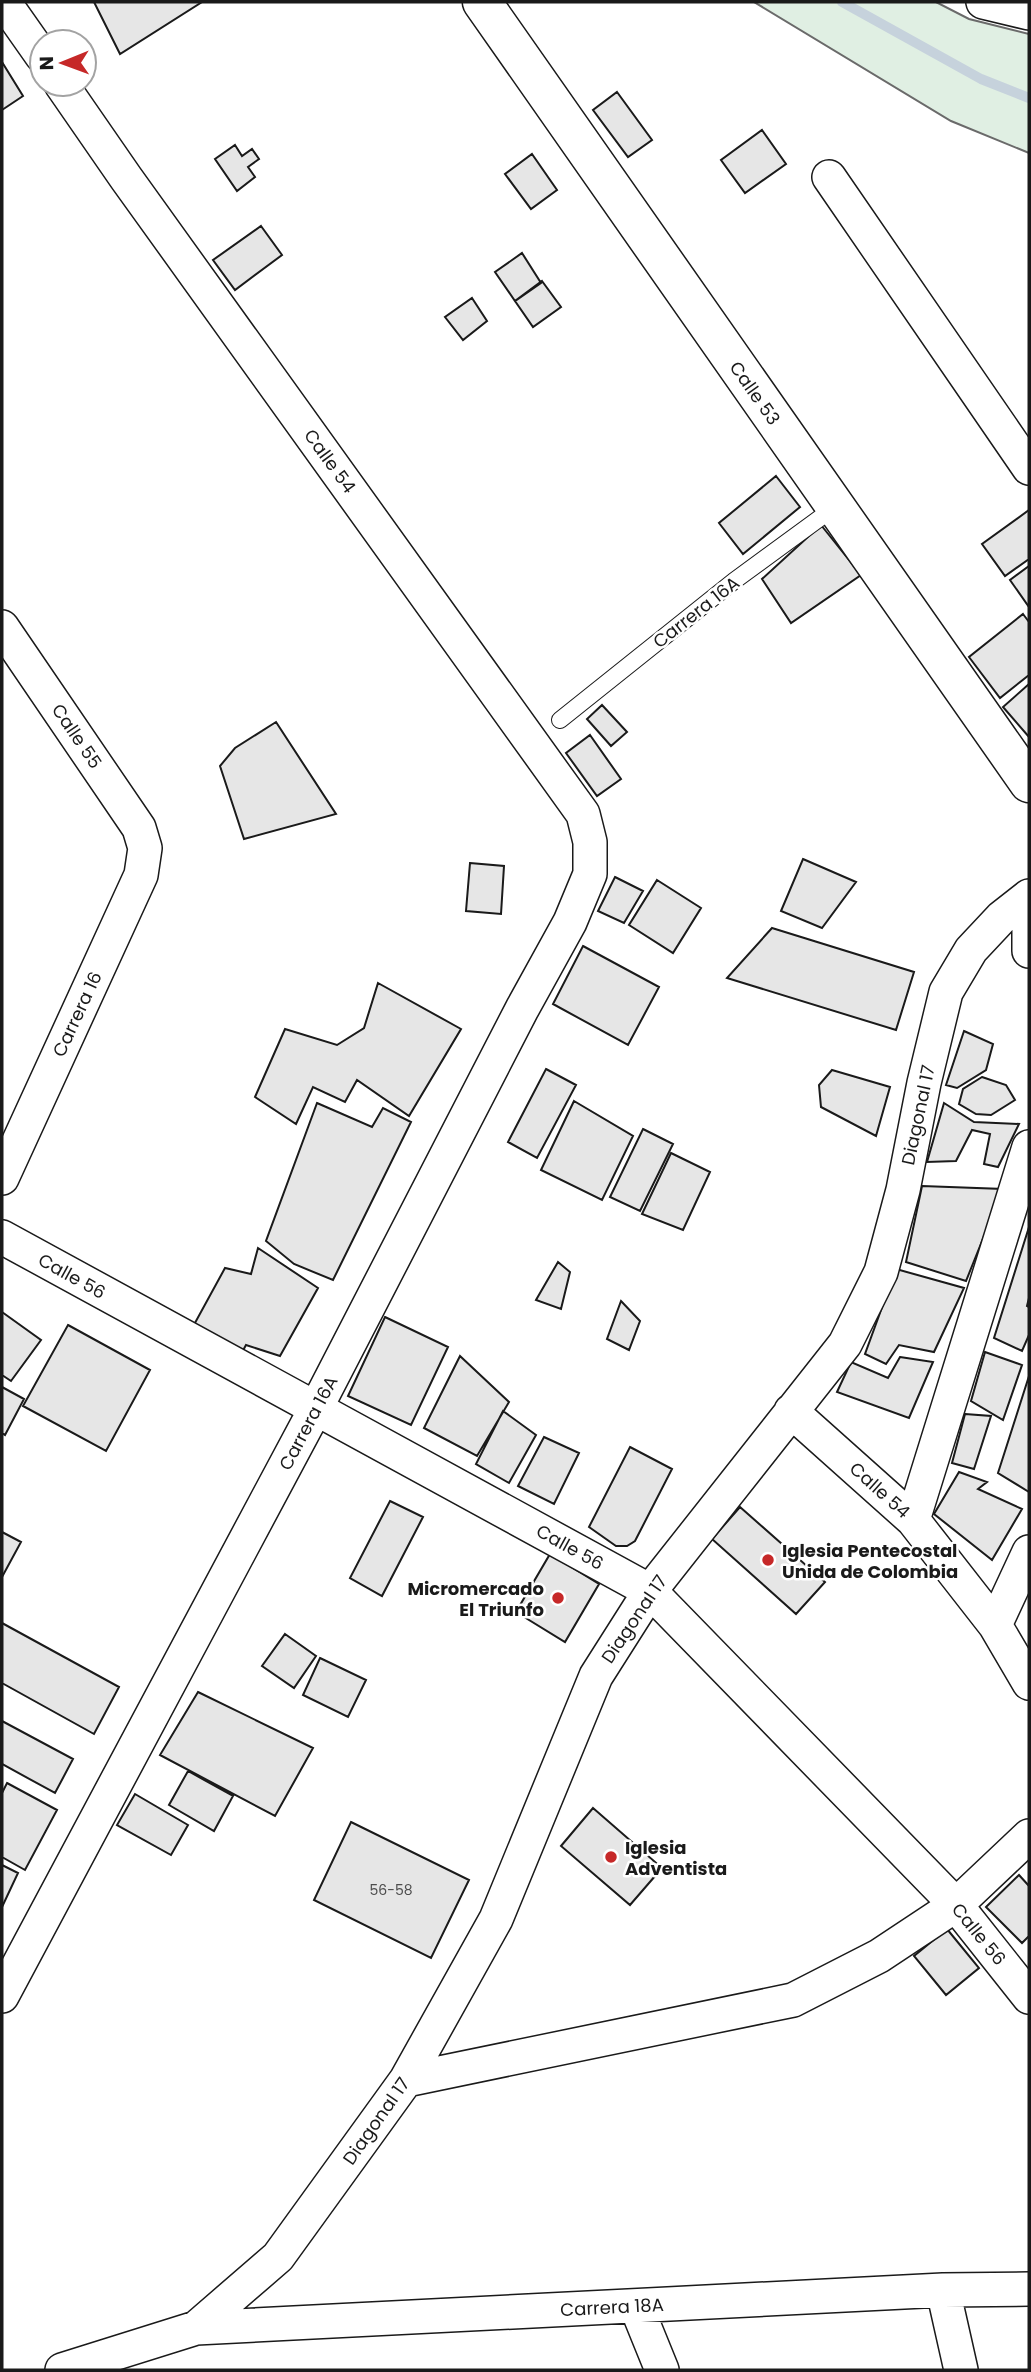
<svg xmlns="http://www.w3.org/2000/svg" width="1031" height="2372" font-family="Poppins,sans-serif">
<rect width="100%" height="100%" fill="#fff"/>
<path fill="#e0efe3" stroke="#6a6a6a" stroke-width="2" d="M 754,2 L 936,2 L 969,19 L 1029,34 L 1029,153 L 951,121 Z"/>
<g fill="none" stroke-linecap="round" stroke-linejoin="round">
<path stroke="#c6d2dc" stroke-width="10" d="M 842,2 L 981,79 L 1029,98"/>
</g>
<path fill="#e6e6e6" stroke="#1a1a1a" stroke-width="2" d="M 94,2 L 202,2 L 120,54 Z
M 2,62 L 23,96 L 2,110 Z
M 617,92 L 652,140 L 628,157 L 593,110 Z
M 762,130 L 786,164 L 745,193 L 721,160 Z
M 235,145 L 242,156 L 252,149 L 259,159 L 248,167 L 255,177 L 237,191 L 215,159 Z
M 532,154 L 557,190 L 531,209 L 505,174 Z
M 261,226 L 282,255 L 235,290 L 213,260 Z
M 522,253 L 541,283 L 515,301 L 495,272 Z
M 542,281 L 561,307 L 533,327 L 515,301 Z
M 472,298 L 487,321 L 463,340 L 445,317 Z
M 776,476 L 800,507 L 743,554 L 719,523 Z
M 1029,510 L 1029,559 L 1005,576 L 982,544 Z
M 821,525 L 861,575 L 791,623 L 762,579 Z
M 1029,566 L 1029,607 L 1010,580 Z
M 1023,614 L 1029,622 L 1029,675 L 1000,698 L 969,657 Z
M 1029,684 L 1029,737 L 1003,707 Z
M 602,705 L 627,732 L 611,746 L 587,719 Z
M 276,722 L 336,814 L 244,839 L 220,766 L 235,748 Z
M 590,735 L 621,779 L 597,796 L 566,753 Z
M 803,859 L 856,882 L 822,928 L 781,911 Z
M 470,863 L 504,866 L 501,914 L 466,911 Z
M 615,877 L 643,891 L 624,923 L 598,911 Z
M 657,880 L 701,908 L 673,953 L 629,925 Z
M 772,928 L 914,972 L 896,1030 L 727,978 Z
M 583,946 L 659,987 L 628,1045 L 553,1004 Z
M 378,983 L 461,1029 L 409,1116 L 357,1080 L 345,1102 L 313,1087 L 296,1124 L 255,1097 L 285,1029 L 337,1045 L 364,1028 Z
M 964,1031 L 993,1044 L 986,1070 L 957,1088 L 946,1085 Z
M 546,1069 L 576,1085 L 537,1158 L 508,1142 Z
M 832,1070 L 890,1087 L 876,1136 L 821,1107 L 819,1085 Z
M 982,1077 L 1006,1085 L 1015,1100 L 991,1115 L 976,1114 L 959,1104 L 963,1089 Z
M 574,1101 L 633,1136 L 602,1200 L 541,1170 Z
M 317,1103 L 372,1127 L 383,1108 L 411,1122 L 333,1280 L 294,1264 L 266,1241 Z
M 944,1103 L 974,1122 L 1019,1124 L 998,1167 L 984,1164 L 990,1134 L 972,1130 L 956,1161 L 927,1162 Z
M 643,1129 L 673,1144 L 640,1211 L 610,1197 Z
M 671,1153 L 710,1172 L 683,1230 L 642,1214 Z
M 922,1186 L 1003,1189 L 966,1281 L 906,1262 Z
M 1029,1227 L 1029,1298 L 1027,1306 L 1029,1307 L 1029,1335 L 1022,1351 L 994,1338 Z
M 258,1248 L 318,1288 L 280,1356 L 246,1345 L 240,1356 L 190,1332 L 225,1268 L 251,1274 Z
M 558,1262 L 570,1272 L 561,1309 L 536,1300 Z
M 896,1269 L 964,1288 L 934,1352 L 899,1345 L 886,1364 L 865,1354 Z
M 621,1301 L 640,1321 L 629,1350 L 607,1339 Z
M 2,1312 L 41,1340 L 11,1381 L 2,1375 Z
M 385,1317 L 448,1347 L 411,1425 L 348,1396 Z
M 68,1325 L 150,1370 L 106,1451 L 23,1406 Z
M 985,1352 L 1022,1365 L 1003,1420 L 971,1401 Z
M 460,1356 L 509,1402 L 477,1456 L 424,1428 Z
M 900,1357 L 933,1362 L 909,1418 L 837,1392 L 851,1362 L 888,1378 Z
M 1029,1376 L 1029,1492 L 998,1473 Z
M 2,1387 L 24,1399 L 5,1435 L 2,1433 Z
M 503,1411 L 536,1435 L 509,1483 L 476,1464 Z
M 965,1414 L 991,1416 L 974,1469 L 952,1463 Z
M 544,1437 L 579,1453 L 554,1504 L 518,1486 Z
M 630,1447 L 672,1469 L 635,1541 L 627,1546 L 616,1546 L 589,1527 Z
M 959,1472 L 987,1482 L 978,1489 L 1022,1509 L 992,1560 L 934,1514 Z
M 390,1501 L 423,1517 L 382,1596 L 350,1578 Z
M 740,1507 L 825,1582 L 796,1614 L 712,1539 Z
M 2,1532 L 21,1542 L 2,1577 Z
M 550,1554 L 599,1584 L 565,1642 L 516,1612 Z
M 2,1623 L 119,1687 L 94,1734 L 2,1683 Z
M 285,1634 L 316,1656 L 294,1688 L 262,1666 Z
M 320,1658 L 366,1680 L 348,1717 L 303,1695 Z
M 198,1692 L 313,1748 L 275,1816 L 160,1755 Z
M 2,1721 L 73,1759 L 55,1793 L 2,1764 Z
M 188,1771 L 233,1796 L 214,1831 L 169,1805 Z
M 7,1783 L 57,1810 L 25,1870 L 2,1857 L 2,1793 Z
M 135,1794 L 188,1825 L 171,1855 L 117,1825 Z
M 593,1808 L 662,1868 L 630,1905 L 561,1846 Z
M 351,1822 L 469,1880 L 431,1958 L 314,1900 Z
M 2,1865 L 18,1873 L 2,1907 Z
M 1019,1875 L 1029,1886 L 1029,1936 L 1022,1943 L 986,1907 Z
M 947,1929 L 979,1968 L 946,1995 L 914,1956 Z"/>
<g fill="none" stroke-linecap="round" stroke-linejoin="round">
<defs>
<path id="service" d="M 560,720 L 734,581 L 835,507"/>
<path id="minor" d="M 4,2 L 42,56
M 983,2 L 1029,13
M 829,177 L 1029,468
M 2,627 L 139,828 L 145,848 L 141,875 L 2,1178
M 1029,919 L 1029,951
M 2,1237 L 650,1591 L 956,1905 L 1029,1997
M 791,1411 L 913,1520 L 995,1625 L 1029,1683
M 913,1520 L 1029,1147
M 995,1625 L 1029,1552
M 2,1996 L 316,1408 L 522,1009 L 570,922 L 590,874 L 590,842 L 583,814 L 126,178 L 61,84
M 406,2080 L 793,2000 L 879,1956 L 956,1905 L 1029,1836
M 943,2290 L 961,2370
M 636,2306 L 662,2370
M 196,2328 L 278,2257 L 406,2080 L 496,1919 L 596,1676 L 650,1591 L 845,1344 L 881,1272 L 903,1190 L 924,1083 L 946,992 L 971,950 L 1001,918 L 1029,896
M 62,2370 L 196,2328 L 943,2290 L 1029,2289"/>
<path id="tertiary" d="M 482,2 L 1029,783"/>
</defs>
<use href="#service" stroke="#1a1a1a" stroke-width="18"/>
<use href="#minor" stroke="#1a1a1a" stroke-width="36"/>
<use href="#tertiary" stroke="#1a1a1a" stroke-width="41"/>
<use href="#service" stroke="#fff" stroke-width="16"/>
<use href="#minor" stroke="#fff" stroke-width="33"/>
<use href="#tertiary" stroke="#fff" stroke-width="38"/>
</g>
<g fill="#c62828" stroke="#fff" stroke-width="2.5">
<circle cx="768" cy="1560" r="7"/>
<circle cx="558" cy="1598" r="7"/>
<circle cx="611" cy="1857" r="7"/>
</g>
<g text-anchor="middle" dominant-baseline="central" stroke-width="5" stroke-linejoin="round" paint-order="stroke">
<g font-size="14" fill="#4d4d4d">
<text x="391" y="1890">56-58</text>
</g>
<g font-size="18" fill="#1a1a1a" stroke="#fff">
<text transform="translate(755 393) rotate(55)">Calle 53</text>
<text transform="translate(330 461) rotate(54)">Calle 54</text>
<text transform="translate(696 612) rotate(-38)">Carrera 16A</text>
<text transform="translate(77 736) rotate(56)">Calle 55</text>
<text transform="translate(77 1014) rotate(-65)">Carrera 16</text>
<text transform="translate(918 1115) rotate(-78)">Diagonal 17</text>
<text transform="translate(72 1276) rotate(29)">Calle 56</text>
<text transform="translate(308 1423) rotate(-62)">Carrera 16A</text>
<text transform="translate(880 1490) rotate(42)">Calle 54</text>
<text transform="translate(570 1547) rotate(29)">Calle 56</text>
<text transform="translate(634 1619) rotate(-56)">Diagonal 17</text>
<text transform="translate(979 1934) rotate(51)">Calle 56</text>
<text transform="translate(376 2121) rotate(-55)">Diagonal 17</text>
<text transform="translate(612 2307) rotate(-3)">Carrera 18A</text>
</g>
<g font-size="18" font-weight="bold" fill="#1a1a1a" stroke="#fff" text-anchor="start">
<text x="782" y="1550">Iglesia Pentecostal<tspan x="782" dy="21">Unida de Colombia</tspan></text>
<text x="544" y="1588" text-anchor="end">Micromercado<tspan x="544" dy="21">El Triunfo</tspan></text>
<text x="625" y="1847">Iglesia<tspan x="625" dy="21">Adventista</tspan></text>
</g>
</g>
<rect width="1031" height="2372" fill="none" stroke="#1a1a1a" stroke-width="7"/>
<g transform="translate(63 63) rotate(269)"><circle r="33" fill="#ffffff" stroke="#a3a3a3" stroke-width="2"/>
<path d="M0-5L12 26L0 18L-12 26Z" fill="#c62828"/>
<text y="-10" font-size="19" font-weight="bold" text-anchor="middle" fill="#1a1a1a">N</text>
</g>
</svg>
